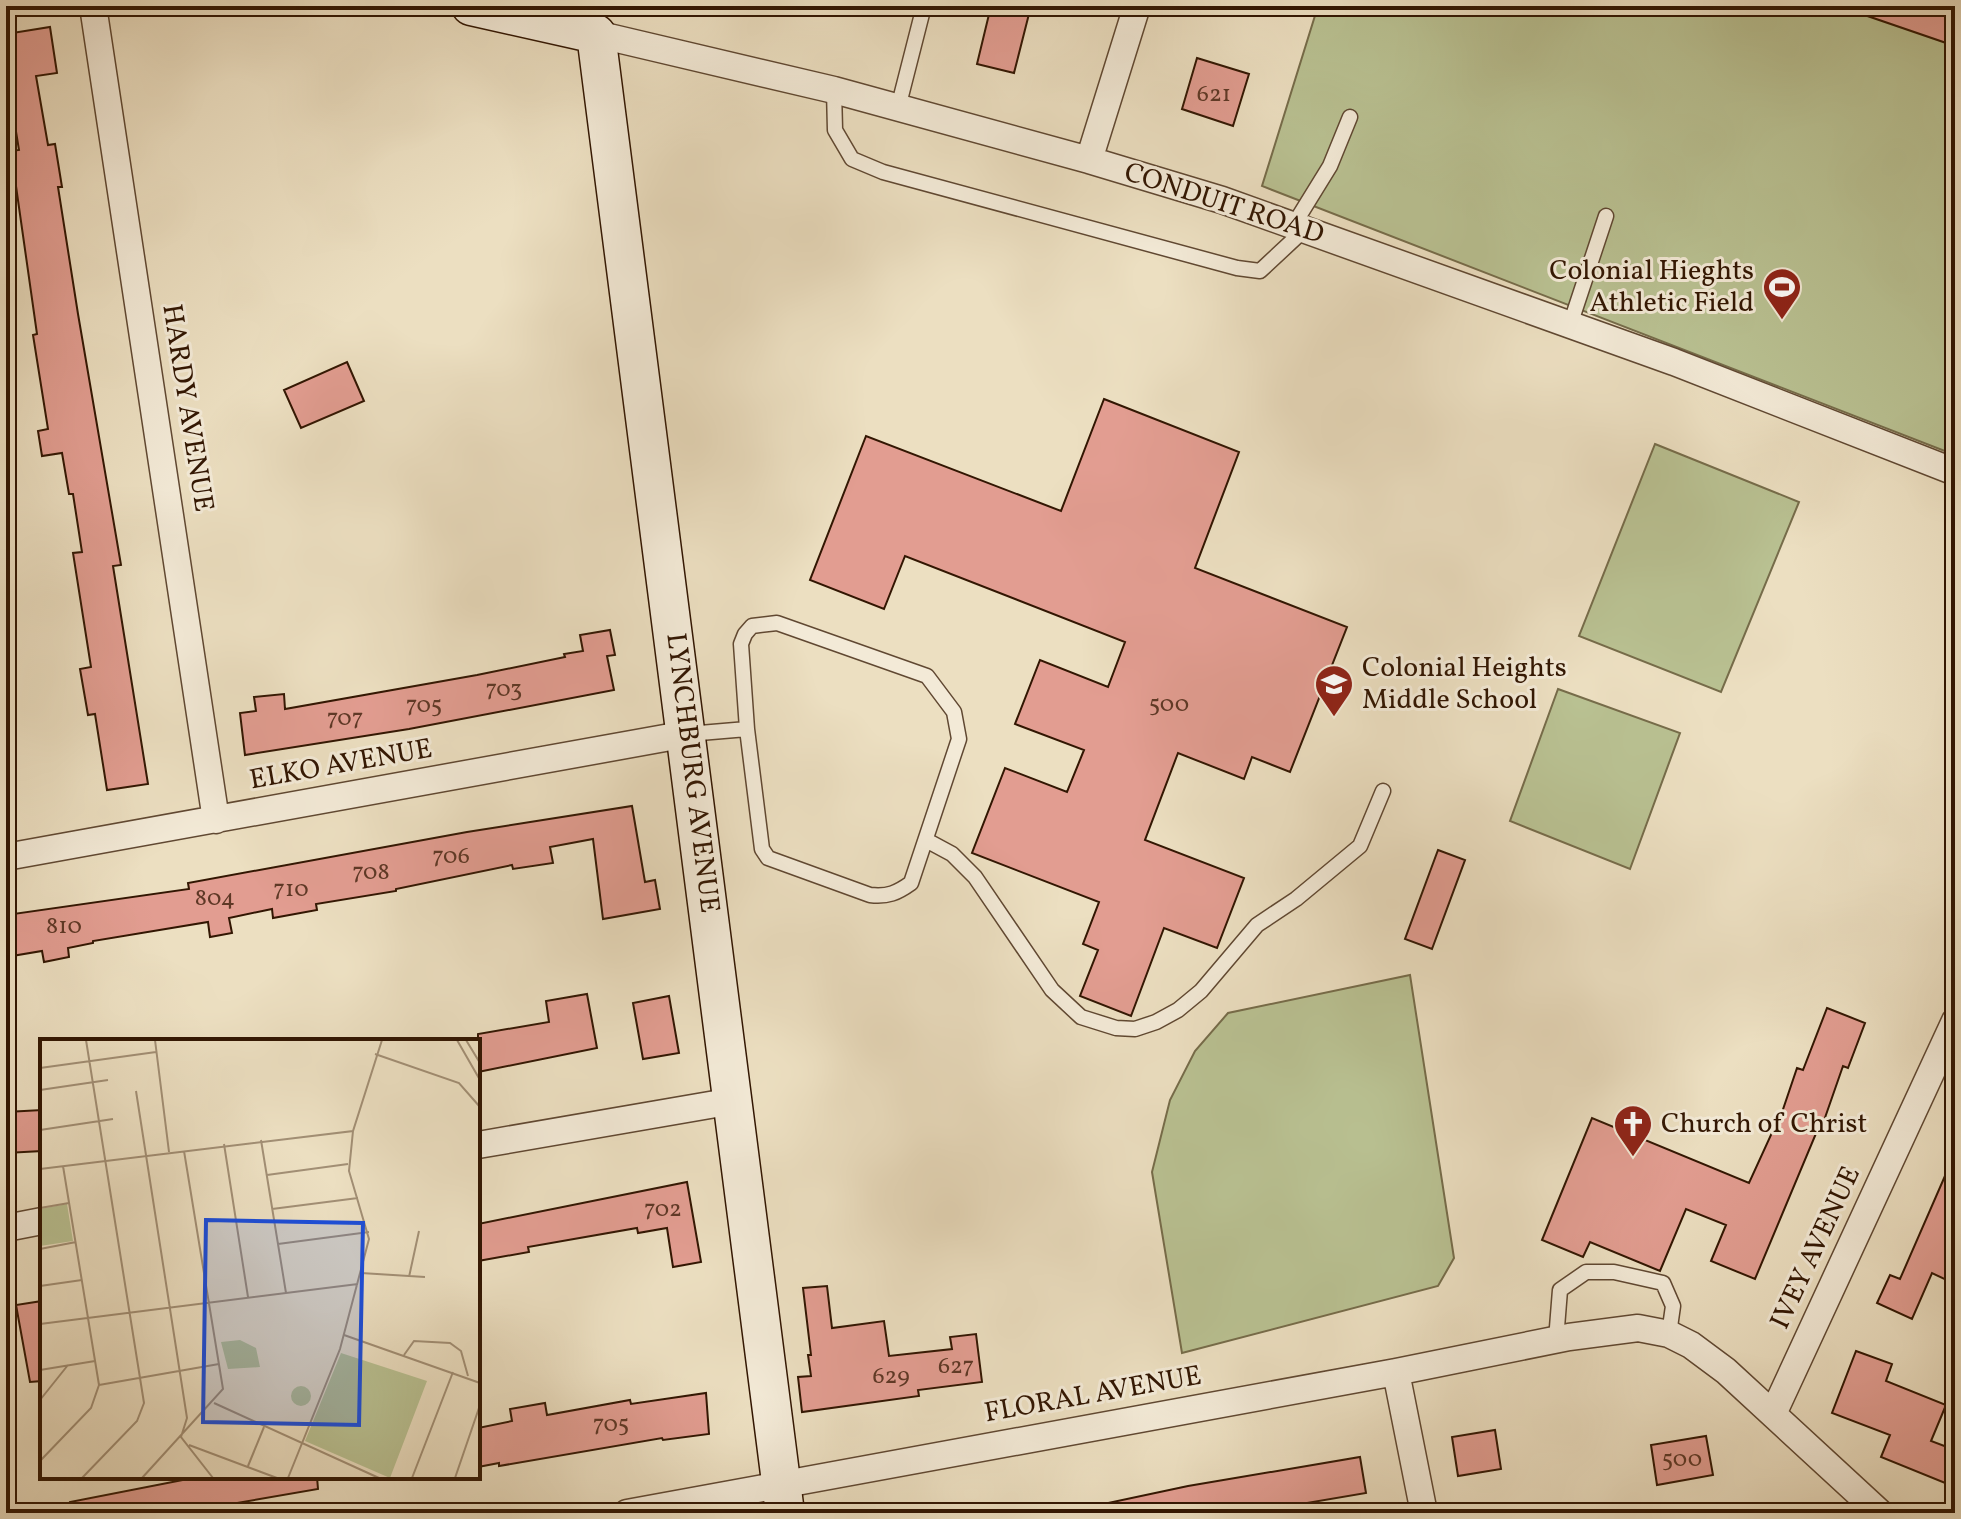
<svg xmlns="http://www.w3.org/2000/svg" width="1961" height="1519" font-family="Vollkorn,serif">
<rect width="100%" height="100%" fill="#ecdfc1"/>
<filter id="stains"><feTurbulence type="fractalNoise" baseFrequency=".0025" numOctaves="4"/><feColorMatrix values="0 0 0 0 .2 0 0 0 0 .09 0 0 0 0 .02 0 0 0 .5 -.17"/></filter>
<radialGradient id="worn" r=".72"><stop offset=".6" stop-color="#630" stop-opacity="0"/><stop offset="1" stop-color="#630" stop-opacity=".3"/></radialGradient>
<path fill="#b9c192" stroke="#766c4a" stroke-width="2" d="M 1318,6 L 1955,6 L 1955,455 L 1262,186 Z
M 1655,444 L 1799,502 L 1721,692 L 1579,636 Z
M 1558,689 L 1680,733 L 1630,869 L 1510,821 Z
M 1410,975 L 1454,1258 L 1438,1286 L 1182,1353 L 1152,1172 L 1170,1100 L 1195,1051 L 1228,1013 Z"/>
<path fill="#e29d91" stroke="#321602" stroke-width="2" d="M 991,6 L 1031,6 L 1014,73 L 977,64 Z
M 1851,6 L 1955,6 L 1955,46 L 1850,10 Z
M 50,27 L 57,73 L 36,76 L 48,145 L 55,144 L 62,187 L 58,187 L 78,314 L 121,565 L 113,566 L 148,784 L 107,790 L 95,714 L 88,715 L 80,669 L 91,667 L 73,553 L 82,552 L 73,494 L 69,494 L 62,453 L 42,456 L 38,431 L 48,429 L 33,335 L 37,334 L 11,151 L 19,150 L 10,95 L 15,94 L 6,34 Z
M 1197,58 L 1249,74 L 1233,126 L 1182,109 Z
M 347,362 L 364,401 L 301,428 L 284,390 Z
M 1104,399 L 1239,452 L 1195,568 L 1347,627 L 1290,772 L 1252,757 L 1244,779 L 1178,753 L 1145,840 L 1244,878 L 1217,948 L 1164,928 L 1131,1016 L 1080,996 L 1098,950 L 1083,944 L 1099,902 L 972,853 L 1005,768 L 1067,792 L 1084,750 L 1015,724 L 1040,660 L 1108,687 L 1125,642 L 905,556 L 884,609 L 810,580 L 866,436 L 1061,511 Z
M 610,630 L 615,655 L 607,656 L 614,690 L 409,729 L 245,755 L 240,713 L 256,711 L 254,697 L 284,694 L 285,709 L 477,675 L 565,657 L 564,654 L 583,651 L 580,635 Z
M 632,806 L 645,882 L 655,880 L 660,909 L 603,919 L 593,839 L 550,847 L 553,863 L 513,869 L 512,865 L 396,889 L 396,891 L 316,904 L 317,910 L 273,918 L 272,909 L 229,918 L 232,933 L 210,937 L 208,922 L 93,941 L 93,943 L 68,948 L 69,957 L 44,962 L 42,951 L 6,957 L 6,915 L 189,889 L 188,883 L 467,832 Z
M 1438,850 L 1465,860 L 1432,949 L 1405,939 Z
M 587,994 L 597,1048 L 478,1072 L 478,1034 L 549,1022 L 546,1001 Z
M 669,996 L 679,1053 L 643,1059 L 633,1003 Z
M 1827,1008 L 1865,1023 L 1848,1068 L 1843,1066 L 1820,1132 L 1817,1131 L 1755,1279 L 1711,1261 L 1726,1225 L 1686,1209 L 1660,1271 L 1590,1242 L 1583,1257 L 1542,1240 L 1592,1118 L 1749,1183 L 1775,1126 L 1777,1127 L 1797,1068 L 1803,1070 Z
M 42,1110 L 42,1151 L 6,1153 L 6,1112 Z
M 1955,1153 L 1955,1284 L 1932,1273 L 1912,1319 L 1877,1303 L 1890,1275 L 1900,1279 Z
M 687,1182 L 701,1262 L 673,1267 L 667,1228 L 638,1233 L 637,1228 L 528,1247 L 529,1252 L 478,1261 L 478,1224 Z
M 827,1286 L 832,1328 L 884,1321 L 889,1356 L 952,1349 L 950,1337 L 976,1334 L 982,1382 L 918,1390 L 919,1396 L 802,1412 L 798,1377 L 811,1376 L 808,1355 L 811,1355 L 803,1288 Z
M 42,1301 L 42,1381 L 30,1382 L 16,1305 Z
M 1856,1351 L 1892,1364 L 1886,1381 L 1946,1405 L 1931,1441 L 1955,1450 L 1955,1487 L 1881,1457 L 1890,1435 L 1832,1413 Z
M 706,1393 L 709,1434 L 663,1440 L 662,1438 L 499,1466 L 499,1463 L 478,1467 L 478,1428 L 512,1421 L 510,1409 L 545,1403 L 547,1415 L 630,1400 L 631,1404 Z
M 1495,1430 L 1501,1469 L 1458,1476 L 1452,1437 Z
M 1706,1436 L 1713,1475 L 1657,1485 L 1651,1445 Z
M 1360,1457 L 1366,1493 L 1289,1506 L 1290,1513 L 1109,1513 L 1108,1503 L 1188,1486 Z
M 198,1477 L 317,1477 L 318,1489 L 179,1513 L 71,1513 L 70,1502 Z"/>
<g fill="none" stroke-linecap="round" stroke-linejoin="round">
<defs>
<path id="lane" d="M 834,90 L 835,130 L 852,159 L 883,172 L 1237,268 L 1260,271 L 1304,230
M 898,108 L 924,6
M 1293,226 L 1330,166 L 1350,117
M 1570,325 L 1606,216
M 688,734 L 747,729 L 762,849 L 768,858 L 870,895 C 888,897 897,893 911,883 L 959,739 L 954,712 L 927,676 L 777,623 L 752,626 L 745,634 L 741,644 L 747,729
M 926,840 L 952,854 L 975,877 L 1052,990 L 1081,1017 L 1116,1028 L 1135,1029 L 1156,1022 L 1178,1010 L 1201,991 L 1257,925 L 1296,899 L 1360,846 L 1383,791
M 1556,1340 L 1560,1290 L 1586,1272 L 1614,1272 L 1663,1283 L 1673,1306 L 1669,1334"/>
<path id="street" d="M 93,6 L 216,820
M 596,34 L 834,90 L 1089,160 L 1222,200 L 1674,362 L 1955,472
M 1089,160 L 1137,6
M 6,857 L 687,734
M 478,1145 L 733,1101
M 6,1228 L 42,1221
M 1396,1372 L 1424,1513
M 1773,1414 L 1955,1021
M 627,1513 L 1396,1372 L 1569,1337 L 1638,1328 L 1669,1334 L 1691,1345 L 1726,1371 L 1880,1513"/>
<path id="secondary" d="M 471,6 L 596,34 L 785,1513"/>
</defs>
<use href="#lane" stroke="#604832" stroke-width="17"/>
<use href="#street" stroke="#604832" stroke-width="29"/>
<use href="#secondary" stroke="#321602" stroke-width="41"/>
<use href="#lane" stroke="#f3ead7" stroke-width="14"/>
<use href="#street" stroke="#f3ead7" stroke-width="26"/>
<use href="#secondary" stroke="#f3ead7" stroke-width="38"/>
</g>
<defs>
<symbol id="stadium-pin" viewBox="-11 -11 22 30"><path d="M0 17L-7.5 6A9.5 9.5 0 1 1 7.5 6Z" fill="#8f2418" stroke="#f3ead7"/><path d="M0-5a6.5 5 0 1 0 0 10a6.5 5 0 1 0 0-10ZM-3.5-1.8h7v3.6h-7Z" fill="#fff"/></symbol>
<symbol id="school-pin" viewBox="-11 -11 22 30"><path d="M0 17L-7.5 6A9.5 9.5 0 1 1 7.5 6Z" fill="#8f2418" stroke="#f3ead7"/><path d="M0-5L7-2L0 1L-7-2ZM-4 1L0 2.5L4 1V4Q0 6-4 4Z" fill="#fff"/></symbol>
<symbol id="church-pin" viewBox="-11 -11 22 30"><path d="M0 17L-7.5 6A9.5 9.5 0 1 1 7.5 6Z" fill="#8f2418" stroke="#f3ead7"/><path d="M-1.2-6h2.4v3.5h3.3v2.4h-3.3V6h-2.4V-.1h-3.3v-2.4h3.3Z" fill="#fff"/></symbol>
</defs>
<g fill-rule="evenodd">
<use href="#stadium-pin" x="1760" y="265" width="44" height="60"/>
<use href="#school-pin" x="1312" y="662" width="44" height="60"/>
<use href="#church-pin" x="1611" y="1102" width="44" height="60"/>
</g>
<g text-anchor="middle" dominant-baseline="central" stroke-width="6" stroke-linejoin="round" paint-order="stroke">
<g font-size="24" fill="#5e3826">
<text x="1214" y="95">621</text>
<text x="504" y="690">703</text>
<text x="1169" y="705">500</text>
<text x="424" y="706">705</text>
<text x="345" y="719">707</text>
<text x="451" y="857">706</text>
<text x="371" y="873">708</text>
<text x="291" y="890">710</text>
<text x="215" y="899">804</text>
<text x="64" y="927">810</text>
<text x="663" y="1210">702</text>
<text x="956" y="1367">627</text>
<text x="891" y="1377">629</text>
<text x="611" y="1425">705</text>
<text x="1682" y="1460">500</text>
</g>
<g font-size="28" fill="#321602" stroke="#f3ead7">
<text transform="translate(1224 204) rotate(18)">CONDUIT ROAD</text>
<text transform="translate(187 408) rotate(81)">HARDY AVENUE</text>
<text transform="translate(341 765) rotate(-10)">ELKO AVENUE</text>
<text transform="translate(692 773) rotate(83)">LYNCHBURG AVENUE</text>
<text transform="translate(1816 1248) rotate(-65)">IVEY AVENUE</text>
<text transform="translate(1093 1395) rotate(-10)">FLORAL AVENUE</text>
</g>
<g font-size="28" fill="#321602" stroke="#f3ead7" text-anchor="start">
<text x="1754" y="271" text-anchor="end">Colonial Hieghts<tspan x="1754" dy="32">Athletic Field</tspan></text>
<text x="1362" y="668">Colonial Heights<tspan x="1362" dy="32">Middle School</tspan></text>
<text x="1661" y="1124">Church of Christ</text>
</g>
</g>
<g transform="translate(40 1039)">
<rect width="440" height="440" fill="#ecdfc1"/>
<path d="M 27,165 L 33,202 L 0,207 L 0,170 ZM 200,301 L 216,309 L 220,328 L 188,330 L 181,303 ZM 301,314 L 387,342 L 350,439 L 265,402 ZM251 357a10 10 0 1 1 20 0a10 10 0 1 1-20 0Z" fill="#b9c192"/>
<path fill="none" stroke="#a28f75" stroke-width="2" d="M 115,1 L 129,113M 417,1 L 440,41M 426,1 L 440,24M 335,15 L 419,44 L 440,68M 0,29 L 116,13M 0,51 L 68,41M 96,52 L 147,379 L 141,398 L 173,439M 0,91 L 73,80M 221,101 L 246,254M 184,105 L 208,258M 0,130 L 313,92 L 342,1M 227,136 L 308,125M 0,169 L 29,164M 232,170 L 318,159M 238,205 L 329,193M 0,210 L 36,203M 321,234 L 385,238M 369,238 L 379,192M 0,247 L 42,241M 0,285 L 318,245M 304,296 L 440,344M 364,316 L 374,302 L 410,304 L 421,312 L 428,337M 0,331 L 55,322M 59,346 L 179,325M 0,361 L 28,326M 174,364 L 339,439M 149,406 L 237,439M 0,422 L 51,369 L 59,346 L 23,127M 208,427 L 224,388M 42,439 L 97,382 L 104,364 L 46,1M 102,439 L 183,350 L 144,112M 248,439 L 300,310 L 329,200 L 309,132 L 313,92M 372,439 L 413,333M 415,439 L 440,366"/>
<path fill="#1d4ed8" fill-opacity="0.15" stroke="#1d4ed8" stroke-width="4" d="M 166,181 L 323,184 L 319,386 L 163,383 Z"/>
<rect width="440" height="440" fill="none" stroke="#321602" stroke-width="4"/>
</g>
<rect width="1961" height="1519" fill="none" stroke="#ecdfc1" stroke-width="32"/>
<rect x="8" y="8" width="1945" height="1503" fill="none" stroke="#321602" stroke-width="4"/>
<rect x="16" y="16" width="1929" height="1487" fill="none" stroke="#321602" stroke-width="2"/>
<rect width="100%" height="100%" filter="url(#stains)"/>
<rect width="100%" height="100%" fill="url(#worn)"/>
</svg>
